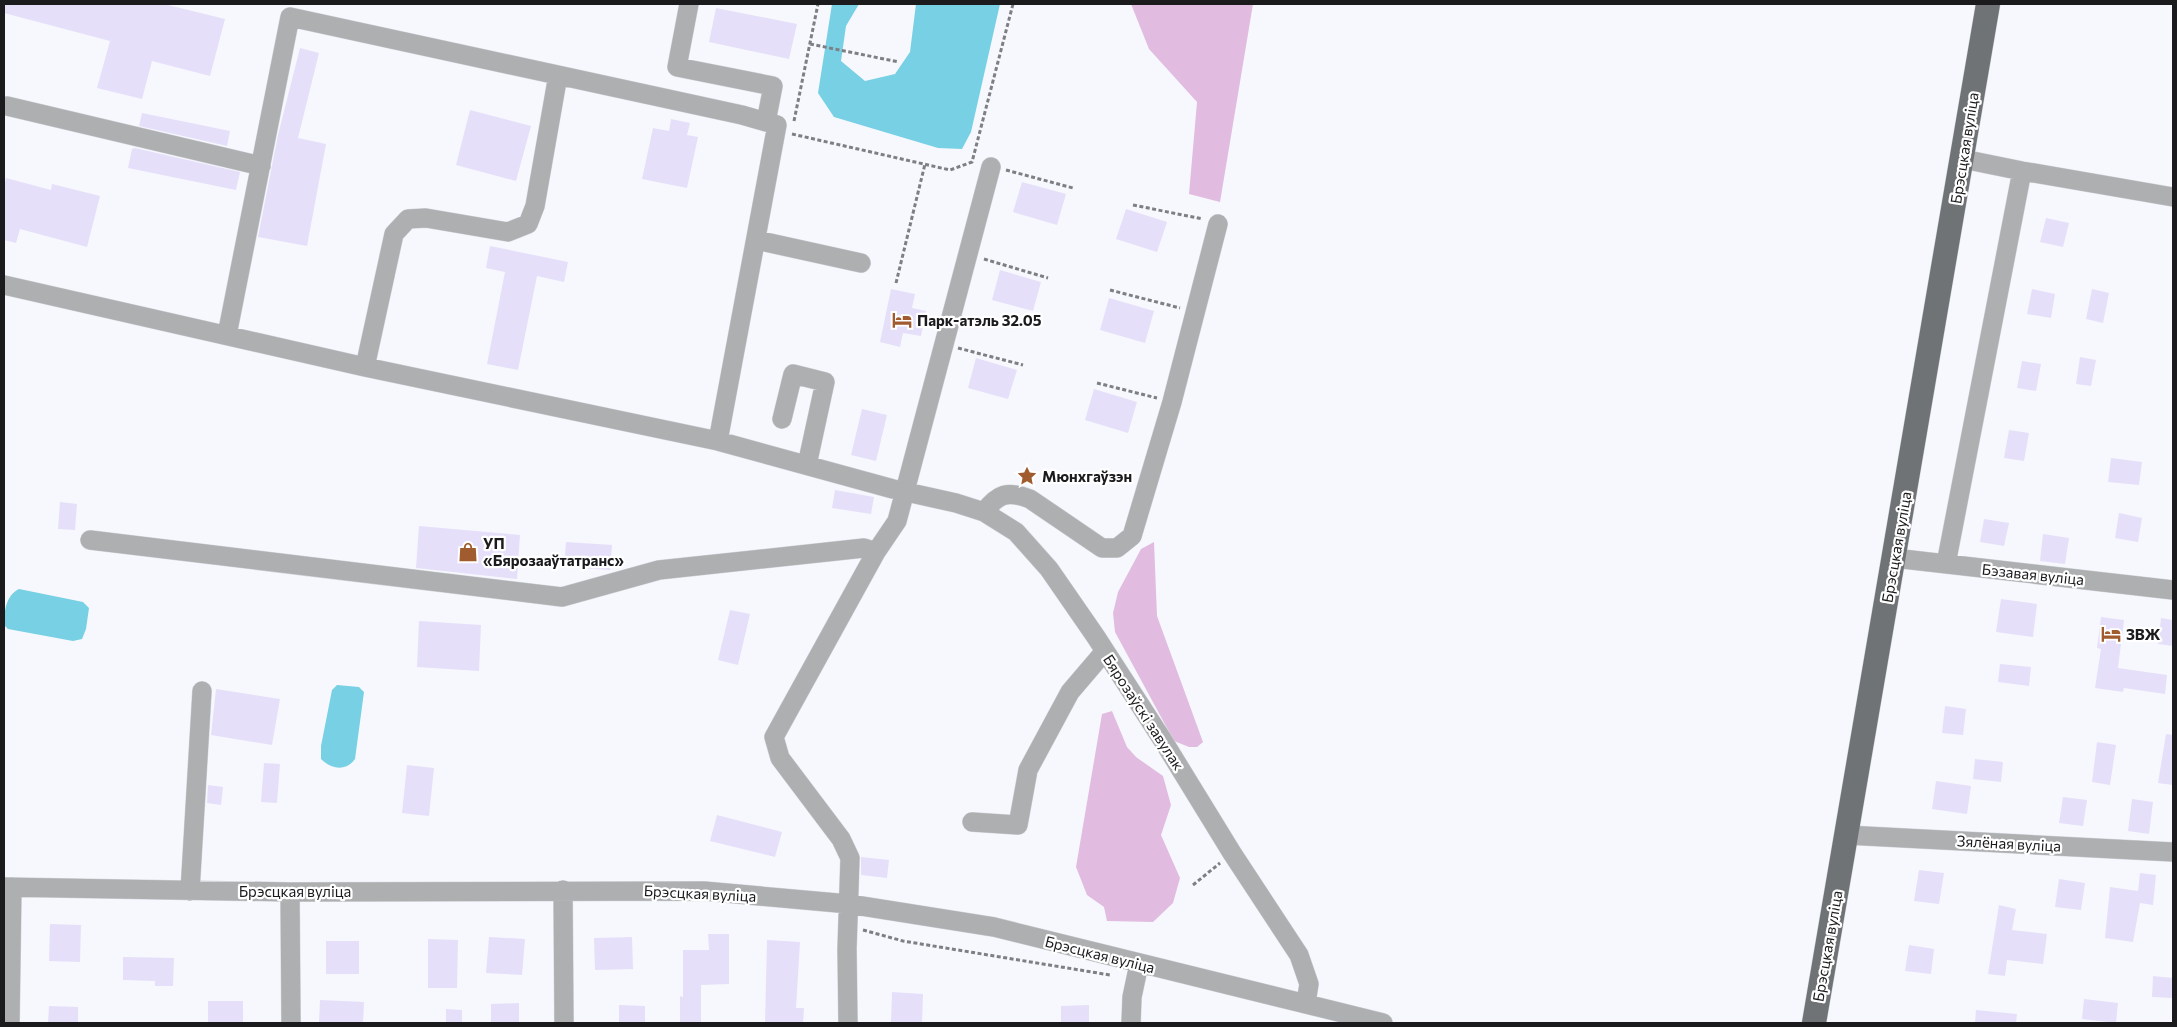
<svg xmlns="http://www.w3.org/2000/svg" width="2177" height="1027" font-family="Commissioner,sans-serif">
<rect width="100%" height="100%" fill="#f6f8fe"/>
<path fill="#e1bce0" d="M 1131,4 L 1253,4 L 1220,202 L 1189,194 L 1197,102 L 1149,49 Z
M 1154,542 L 1157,616 L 1203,742 L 1197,747 L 1189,747 L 1174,741 L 1115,632 L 1113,613 L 1118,592 L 1141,549 Z
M 1112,711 L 1127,747 L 1136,757 L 1163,776 L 1171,805 L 1161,835 L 1180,878 L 1173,903 L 1153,922 L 1107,921 L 1104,907 L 1087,895 L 1076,867 L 1102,714 Z"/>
<path fill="#77d0e4" d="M 832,4 L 859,4 L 846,26 L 841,61 L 865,81 L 895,74 L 910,52 L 916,4 L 1000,4 L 971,132 L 962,149 L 938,148 L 834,117 L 818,93 Z
M 19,589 L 83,602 L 89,608 L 86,629 L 82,639 L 73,641 L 8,629 L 4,625 C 4,612 6,595 19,589 Z
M 337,685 L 359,687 L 364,692 L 355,759 C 346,772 331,769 321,759 L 321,746 L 332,690 Z"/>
<path fill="#e6dff9" d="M 4,4 L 164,4 L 225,19 L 210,76 L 152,61 L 142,99 L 97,88 L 110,41 L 4,13 Z
M 716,8 L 797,24 L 789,59 L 709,42 Z
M 300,48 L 319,53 L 298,138 L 326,144 L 307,246 L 258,237 L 278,135 Z
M 470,110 L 531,126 L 516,181 L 456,165 Z
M 142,113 L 230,131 L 227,146 L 139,126 Z
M 671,119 L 690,123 L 687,135 L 698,137 L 687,188 L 642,179 L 653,128 L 669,131 Z
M 135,148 L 240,172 L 236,190 L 128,168 L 132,149 Z
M 6,178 L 51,190 L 52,184 L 100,196 L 87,247 L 20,229 L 16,243 L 4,240 L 4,188 Z
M 1022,182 L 1066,194 L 1057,225 L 1013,212 Z
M 1126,209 L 1167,222 L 1157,252 L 1116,239 Z
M 2046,218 L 2069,223 L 2063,247 L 2040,242 Z
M 490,246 L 568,262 L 564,282 L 537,276 L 518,370 L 487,364 L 505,272 L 486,268 Z
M 1000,270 L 1041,282 L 1033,311 L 992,300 Z
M 891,289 L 915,294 L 912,308 L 926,311 L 921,336 L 903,333 L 900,347 L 880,342 Z
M 2032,289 L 2055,294 L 2051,318 L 2027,314 Z
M 2092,289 L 2109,293 L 2103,323 L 2086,319 Z
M 1109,298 L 1154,311 L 1145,343 L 1100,330 Z
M 2080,357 L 2096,360 L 2091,386 L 2076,384 Z
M 976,358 L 1017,370 L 1008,399 L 968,388 Z
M 2022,361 L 2041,364 L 2036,391 L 2017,388 Z
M 1094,389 L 1137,402 L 1128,433 L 1085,420 Z
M 862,409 L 887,415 L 876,461 L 851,455 Z
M 2009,430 L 2029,433 L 2024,461 L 2004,458 Z
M 2111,458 L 2142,462 L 2139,485 L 2108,482 Z
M 835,490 L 874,497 L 871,514 L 832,508 Z
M 60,502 L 77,504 L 75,530 L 58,529 Z
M 2119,513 L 2142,518 L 2138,542 L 2115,538 Z
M 1984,519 L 2009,523 L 2004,546 L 1980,542 Z
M 419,526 L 520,535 L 517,579 L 416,568 Z
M 2043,534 L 2069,538 L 2065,564 L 2040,561 Z
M 566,542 L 612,545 L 610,570 L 564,567 Z
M 2001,599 L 2037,604 L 2033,637 L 1996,632 Z
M 730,610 L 750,614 L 738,665 L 718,660 Z
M 2101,617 L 2124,620 L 2118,668 L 2167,675 L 2165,694 L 2124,688 L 2123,692 L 2095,688 L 2101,649 L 2097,648 Z
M 2161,618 L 2173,620 L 2173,646 L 2158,644 Z
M 419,621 L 481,625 L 479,671 L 417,667 Z
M 2000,664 L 2031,667 L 2029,686 L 1998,682 Z
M 216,689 L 280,699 L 272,745 L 211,735 Z
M 1945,706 L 1966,709 L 1963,735 L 1942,733 Z
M 2166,734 L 2173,735 L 2173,785 L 2158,783 Z
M 2097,742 L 2116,745 L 2110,785 L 2092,782 Z
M 1975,759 L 2003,762 L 2001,782 L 1973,779 Z
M 264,763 L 280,764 L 277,803 L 261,802 Z
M 407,765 L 434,768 L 429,816 L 402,813 Z
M 1936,781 L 1971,786 L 1967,814 L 1932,809 Z
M 208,785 L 223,787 L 221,805 L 207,803 Z
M 2063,797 L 2087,800 L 2083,826 L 2059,823 Z
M 2132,799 L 2153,802 L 2149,834 L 2128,831 Z
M 717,815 L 782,832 L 775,857 L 710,841 Z
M 861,857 L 889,860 L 887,878 L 861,875 Z
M 1919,870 L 1944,873 L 1939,904 L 1914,901 Z
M 2140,873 L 2156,875 L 2153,905 L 2140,903 L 2133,942 L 2105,938 L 2110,887 L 2138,891 Z
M 2059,879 L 2085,883 L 2081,910 L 2055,907 Z
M 1999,905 L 2016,909 L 2012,930 L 2047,934 L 2043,964 L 2007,960 L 2005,976 L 1988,974 Z
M 50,924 L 81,925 L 80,962 L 49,961 Z
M 708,934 L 729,934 L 729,984 L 701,985 L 701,1023 L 680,1023 L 680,996 L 683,997 L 683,950 L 709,950 Z
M 489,937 L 525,939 L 522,975 L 486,973 Z
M 632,937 L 633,969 L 595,970 L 594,938 Z
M 428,939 L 458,940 L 457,988 L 428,988 Z
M 767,940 L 800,942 L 796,1008 L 804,1008 L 803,1023 L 765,1023 Z
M 326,941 L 359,941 L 359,974 L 326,974 Z
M 1909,945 L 1934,949 L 1931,974 L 1905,971 Z
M 123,957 L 174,958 L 173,986 L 155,986 L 155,981 L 123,980 Z
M 2153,976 L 2173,978 L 2173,998 L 2152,997 Z
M 892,992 L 923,994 L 922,1023 L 891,1023 Z
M 2084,999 L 2118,1003 L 2116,1023 L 2082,1019 Z
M 320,1000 L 364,1002 L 363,1023 L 319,1023 Z
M 208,1001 L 243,1001 L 243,1023 L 208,1023 Z
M 519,1003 L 519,1023 L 491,1023 L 491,1004 Z
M 619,1005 L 645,1006 L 645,1023 L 619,1023 Z
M 1089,1005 L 1089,1023 L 1061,1023 L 1061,1006 Z
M 49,1006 L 78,1007 L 78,1023 L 48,1023 Z
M 446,1009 L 462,1010 L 462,1023 L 446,1023 Z
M 1976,1010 L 2017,1014 L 2016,1023 L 1975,1023 Z"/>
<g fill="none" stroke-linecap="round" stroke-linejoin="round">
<defs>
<path id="minor" d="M 689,4 L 677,67 L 773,86 L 766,122
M 7,106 L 261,166
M 1963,159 L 2022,171 L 2173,197
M 756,240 L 861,263
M 4,285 L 365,367 L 718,441 L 893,489 L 956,503 L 984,512 L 1016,532 L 1049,569 L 1096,637 L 1162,739 L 1232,853 L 1299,955 L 1309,984 L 1306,1003
M 227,335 L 290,17 L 742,115 L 777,125 L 718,441
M 365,367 L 394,234 L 408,219 L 426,218 L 508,232 L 528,224 L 535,206 L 558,75
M 782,419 L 793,374 L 825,382 L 807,465
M 984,512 C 998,494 1007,490 1030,499 L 1102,548 L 1117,548 L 1132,536 L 1172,402 L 1218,224
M 90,540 L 562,597 L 659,570 L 864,548 L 876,552 L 897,521 L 991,167
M 1894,558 L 2173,590
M 1946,564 L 2022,171
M 972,822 L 1018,825 L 1028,770 L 1070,692 L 1105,651
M 1846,835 L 2173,852
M 4,887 L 290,892 L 704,891 L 849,904 L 994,927 L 1383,1023
M 563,890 L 564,1023
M 190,891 L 202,691
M 290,892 L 291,1023
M 10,1023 L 12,887
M 848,1023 L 847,949 L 850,858 L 841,839 L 780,758 L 774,737 L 876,552
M 1131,1023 L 1132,997 L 1139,964"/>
<path id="major" d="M 1814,1023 L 1988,4"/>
</defs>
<use href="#minor" stroke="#d3d5da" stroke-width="20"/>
<use href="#major" stroke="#d3d5da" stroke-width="25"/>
<path stroke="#7e7f83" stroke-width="3" stroke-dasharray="4 2.5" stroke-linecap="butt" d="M 810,44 L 899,62
M 794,121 L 818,4
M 792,134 L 950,170 L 972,162 L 1013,4
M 1006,170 L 1073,188
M 1133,205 L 1203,219
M 984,259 L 1048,278
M 896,283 L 925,164
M 1110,290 L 1180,308
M 958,348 L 1023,365
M 1097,383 L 1157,398
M 1193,885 L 1220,863
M 863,930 L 903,941 L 1110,975"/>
<use href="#minor" stroke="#adafb1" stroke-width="19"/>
<use href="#major" stroke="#6f7376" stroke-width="24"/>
</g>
<defs>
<symbol id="hotel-bare" viewBox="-9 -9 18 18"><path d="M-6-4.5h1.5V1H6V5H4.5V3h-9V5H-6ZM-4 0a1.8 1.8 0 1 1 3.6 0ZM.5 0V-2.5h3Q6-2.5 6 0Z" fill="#a05c2e" stroke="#fff" stroke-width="2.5" paint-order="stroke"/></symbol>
<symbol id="sight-bare" viewBox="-9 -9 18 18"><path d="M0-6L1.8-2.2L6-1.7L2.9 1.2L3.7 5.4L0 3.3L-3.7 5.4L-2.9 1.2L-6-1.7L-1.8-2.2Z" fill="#a05c2e" stroke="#fff" stroke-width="2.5" paint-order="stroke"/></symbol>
<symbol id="shop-bare" viewBox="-9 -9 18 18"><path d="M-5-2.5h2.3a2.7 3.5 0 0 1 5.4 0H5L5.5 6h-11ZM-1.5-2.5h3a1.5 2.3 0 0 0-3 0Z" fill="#a05c2e" stroke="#fff" stroke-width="2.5" paint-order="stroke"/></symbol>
</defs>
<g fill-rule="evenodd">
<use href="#hotel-bare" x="888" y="306" width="28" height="28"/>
<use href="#sight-bare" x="1013" y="462" width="28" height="28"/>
<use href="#shop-bare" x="454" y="538" width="28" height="28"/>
<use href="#hotel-bare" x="2097" y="620" width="28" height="28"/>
</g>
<g text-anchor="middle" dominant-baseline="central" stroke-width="4.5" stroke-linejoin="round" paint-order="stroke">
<g font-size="15" fill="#1b1b1d" stroke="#fff">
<text transform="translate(1964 148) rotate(-81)">Брэсцкая вуліца</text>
<text transform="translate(1896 547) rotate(-80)">Брэсцкая вуліца</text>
<text transform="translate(2033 574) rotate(6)">Бэзавая вуліца</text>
<text transform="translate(1144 712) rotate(57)">Бярозаўскі завулак</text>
<text transform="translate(2009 843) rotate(3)">Зялёная вуліца</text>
<text x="295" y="891">Брэсцкая вуліца</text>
<text transform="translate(700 893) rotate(3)">Брэсцкая вуліца</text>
<text transform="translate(1827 946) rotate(-80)">Брэсцкая вуліца</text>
<text transform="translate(1100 954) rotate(14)">Брэсцкая вуліца</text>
</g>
<g font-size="15" font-weight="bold" fill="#1b1b1d" stroke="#fff" text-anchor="start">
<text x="917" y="320">Парк-атэль 32.05</text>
<text x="1042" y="476">Мюнхгаўзэн</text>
<text x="483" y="543">УП<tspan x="483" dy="17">«Бярозааўтатранс»</tspan></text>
<text x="2126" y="634">ЗВЖ</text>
</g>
</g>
<rect width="2177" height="1027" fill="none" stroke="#1b1b1d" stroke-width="10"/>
</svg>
